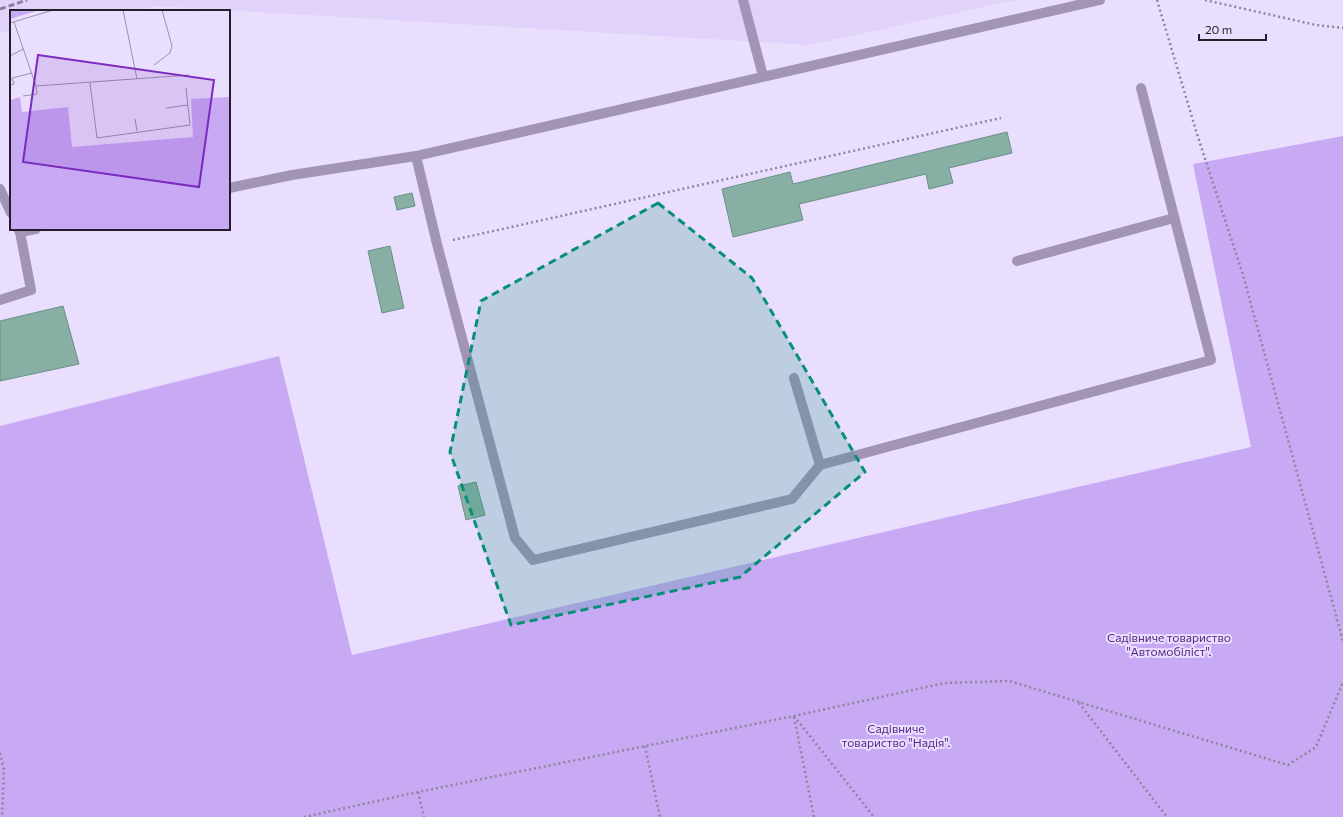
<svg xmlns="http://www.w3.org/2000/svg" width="1343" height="817" font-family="Commissioner,sans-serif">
<rect width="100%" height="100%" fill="#eadefe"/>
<path fill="#e1d2f9" d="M 0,0 L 1016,0 L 809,45 L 157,6 L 128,11 L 11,11 L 11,31 L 0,33 Z"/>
<path fill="#c8a9f4" d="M 1343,136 L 1343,817 L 0,817 L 0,426 L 279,356 L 352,655 L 1251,447 L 1193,164 Z"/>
<path fill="#88afa4" stroke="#6a9086" d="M 1007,132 L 1012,153 L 949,168 L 953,183 L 929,189 L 926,174 L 799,204 L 803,220 L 733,237 L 722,189 L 790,172 L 793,184 Z
M 412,193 L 415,206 L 397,210 L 394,197 Z
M 390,246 L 404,308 L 382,313 L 368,251 Z
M 63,306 L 79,364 L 0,381 L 0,321 Z
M 476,482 L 485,515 L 466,520 L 458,486 Z"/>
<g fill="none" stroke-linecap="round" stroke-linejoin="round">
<path stroke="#8e859c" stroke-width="2.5" stroke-dasharray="2 3" stroke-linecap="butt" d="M 1157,0 L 1197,134 L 1243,275 L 1343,641
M 1205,0 L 1316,25 L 1343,28
M 453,240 L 1001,118
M 1079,703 L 1167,817
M 794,716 L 874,817
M 794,717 L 814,817
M 645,746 L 660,817
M 0,753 L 4,770 L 2,817
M 418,792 L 424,817
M 304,817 L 418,792 L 794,716 L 945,683 L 1009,681 L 1288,765 L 1316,747 L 1343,682"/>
<path stroke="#a294b7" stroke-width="10" d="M 743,0 L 763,76
M 416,156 L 437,244 L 515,538 L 533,560 L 792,499 L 820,465 L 1211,360 L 1141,88
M 229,188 L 292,175 L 416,156 L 1100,0
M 0,189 L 11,213
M 18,229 L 20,232 L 36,229
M 1017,261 L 1174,218
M 0,300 L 31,290 L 20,232
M 794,378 L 820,465"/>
<path stroke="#898197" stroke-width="3" stroke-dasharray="6 3" stroke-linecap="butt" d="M 0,9 L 27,0"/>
</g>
<path fill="#088f77" fill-opacity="0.2" stroke="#088f77" stroke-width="3" stroke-dasharray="8 5" stroke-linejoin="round" d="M 658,203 L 752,278 L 865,472 L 740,577 L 511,625 L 450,452 L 481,301 Z"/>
<g text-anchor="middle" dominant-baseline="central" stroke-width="4" stroke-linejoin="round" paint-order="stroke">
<g font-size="12" fill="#552883" stroke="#eadefe">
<text x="1169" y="637">Садівниче товариство<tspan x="1169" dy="14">"Автомобіліст".</tspan></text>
<text x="896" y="728">Садівниче<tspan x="896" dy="14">товариство "Надія".</tspan></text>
</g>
</g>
<g transform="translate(10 10)">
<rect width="220" height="220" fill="#eadefe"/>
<path d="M 0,0 L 30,0 L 0,9 ZM 10,87 L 12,102 L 58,97 L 62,137 L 183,127 L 181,89 L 220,87 L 220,220 L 0,220 L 0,90 Z" fill="#c8a9f4"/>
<path fill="none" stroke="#9a91a9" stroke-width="1" d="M 113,0 L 127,69M 4,12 L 26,76 L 179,65M 0,13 L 43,0M 0,46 L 13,39M 144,55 L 160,43 L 162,36 L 152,0M 80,73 L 87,128 L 180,115 L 176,78M 0,75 L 4,74 L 2,68 L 22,63M 13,86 L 27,84 L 26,76M 156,98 L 178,95M 125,109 L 127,121"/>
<path fill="#7b2cbf" fill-opacity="0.15" stroke="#7b2cbf" stroke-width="2" d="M 28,45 L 204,70 L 189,177 L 13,152 Z"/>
<rect width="220" height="220" fill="none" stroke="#231e2a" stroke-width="2"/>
</g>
<path d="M1199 34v6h67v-6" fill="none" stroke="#231e2a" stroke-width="2"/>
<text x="1205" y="34" font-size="12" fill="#231e2a" stroke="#eadefe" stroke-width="3" paint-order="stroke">20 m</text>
</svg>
